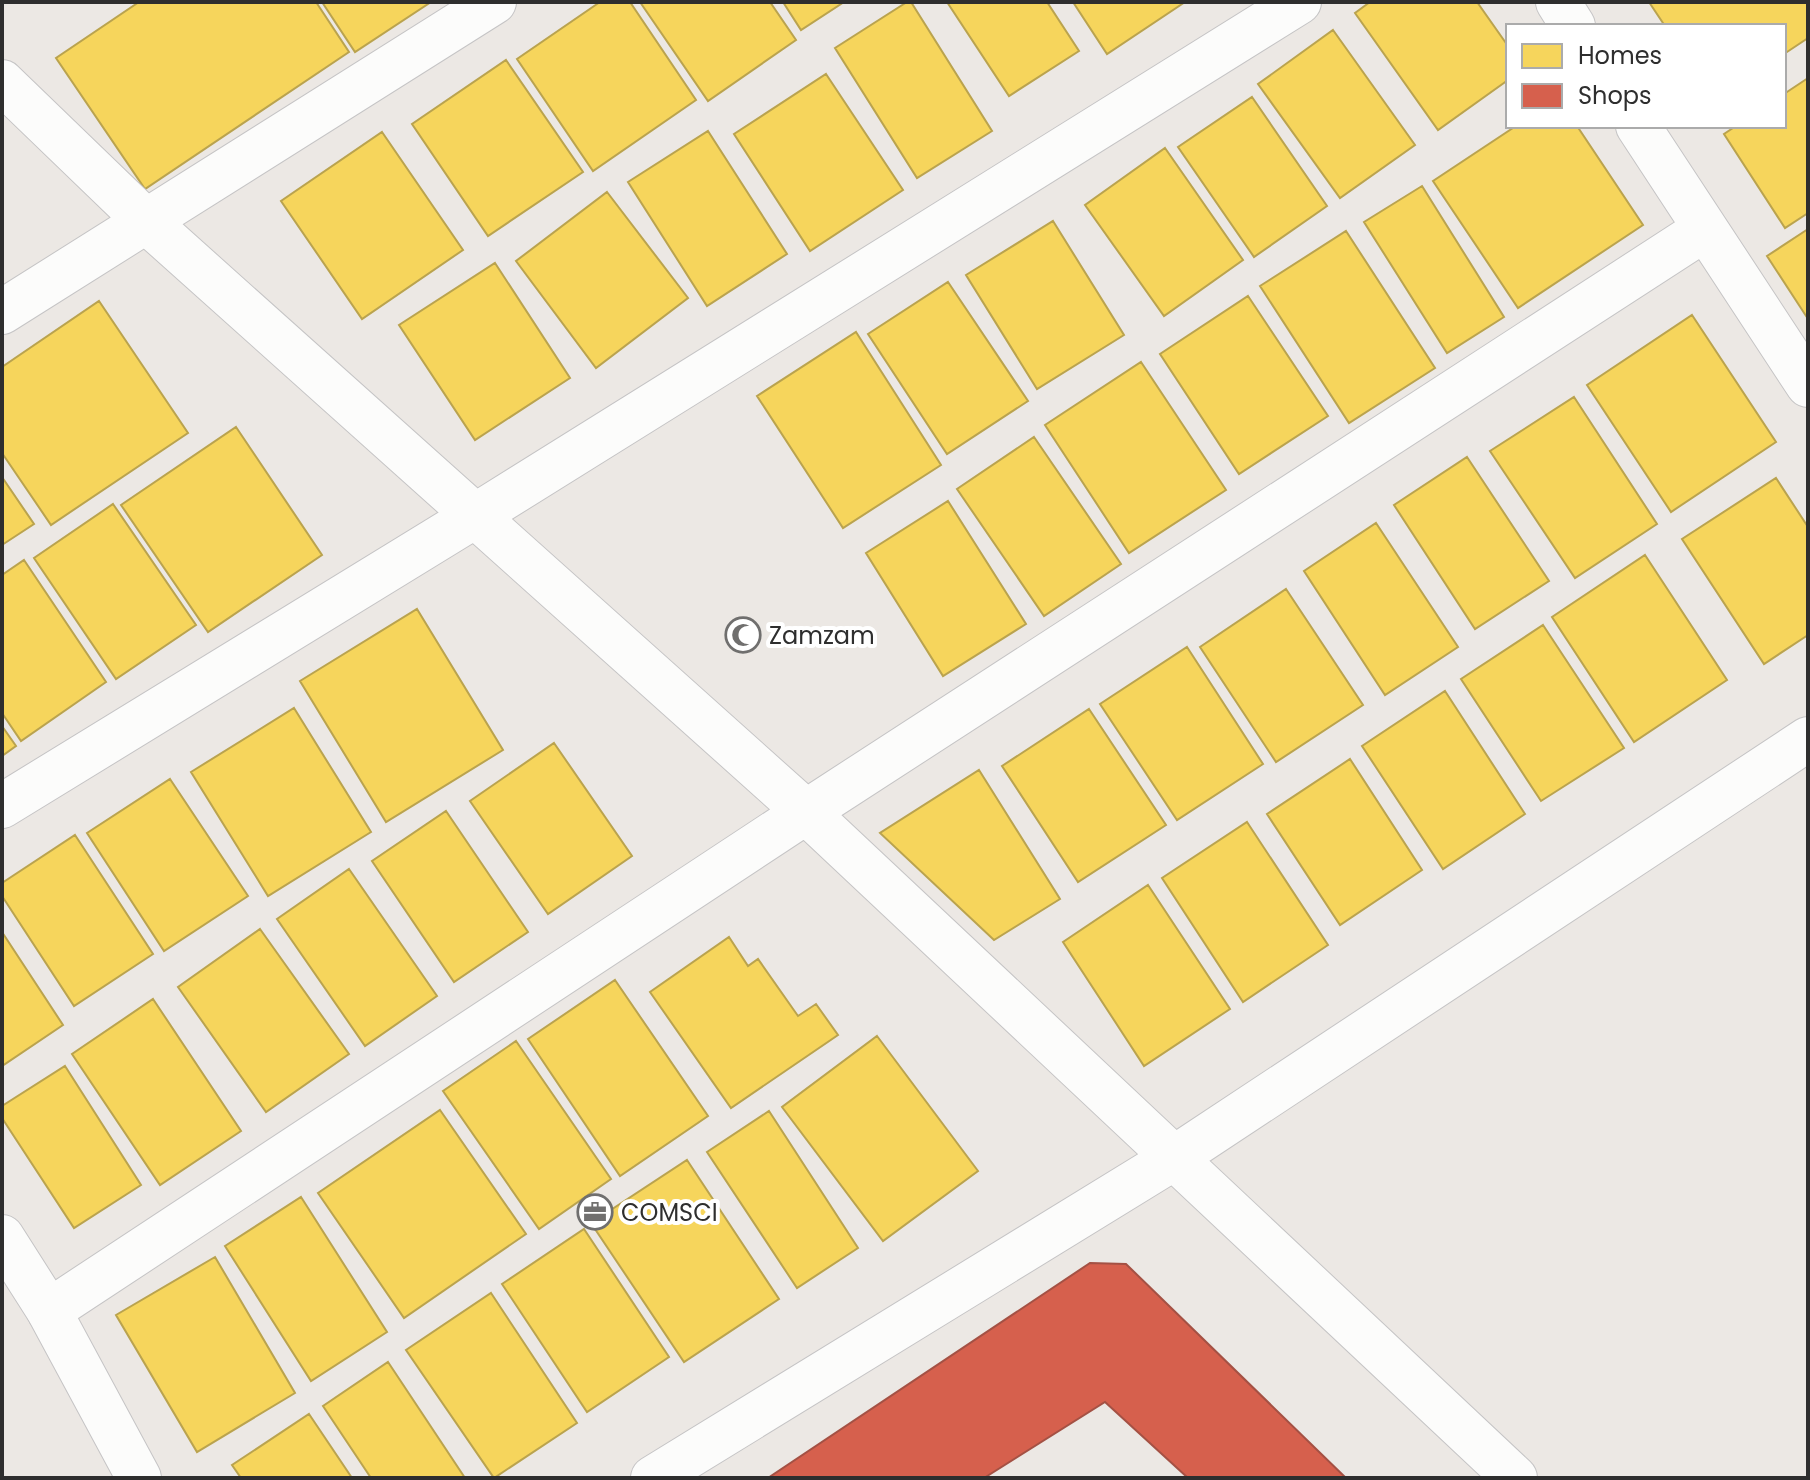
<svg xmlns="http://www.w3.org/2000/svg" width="1810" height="1480" font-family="Poppins,sans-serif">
<rect width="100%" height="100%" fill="#ece8e4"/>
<path fill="#f6d55c" stroke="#baa34e" stroke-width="2" d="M 139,2 L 316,2 L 349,52 L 145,189 L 56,58 Z
M 322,2 L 431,2 L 355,52 Z
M 600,2 L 630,2 L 696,100 L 593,171 L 517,59 Z
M 640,2 L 770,2 L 796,40 L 708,101 Z
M 783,2 L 844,2 L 801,30 Z
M 907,2 L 911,2 L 992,131 L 917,178 L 835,48 Z
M 947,2 L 1047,2 L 1079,51 L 1009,96 Z
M 1073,2 L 1185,2 L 1107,54 Z
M 1370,2 L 1477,2 L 1508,46 L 1508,80 L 1438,130 L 1355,13 Z
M 1649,2 L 1808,2 L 1808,38 L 1784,54 L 1784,26 L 1665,26 Z
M 1333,30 L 1415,145 L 1340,198 L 1258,84 Z
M 506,60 L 583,172 L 488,236 L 412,124 Z
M 826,74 L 903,190 L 810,251 L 734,134 Z
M 1808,78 L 1808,213 L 1785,228 L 1724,134 L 1736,126 L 1784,126 L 1784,94 Z
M 1252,97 L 1327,206 L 1254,257 L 1178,147 Z
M 1516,126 L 1577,126 L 1643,225 L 1518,308 L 1433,181 Z
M 708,131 L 787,254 L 707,306 L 628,182 Z
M 382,132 L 463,250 L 362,319 L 281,201 Z
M 1165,148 L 1243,260 L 1164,316 L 1085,205 Z
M 1422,186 L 1504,317 L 1447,353 L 1364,222 Z
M 607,192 L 688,298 L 596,368 L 516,261 Z
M 1053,221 L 1124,335 L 1037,389 L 966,275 Z
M 1808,229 L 1808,319 L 1767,256 Z
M 1346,231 L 1435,368 L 1349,423 L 1260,286 Z
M 495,263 L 570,378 L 475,440 L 399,325 Z
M 948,282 L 1028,401 L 947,454 L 868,334 Z
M 1248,296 L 1328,416 L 1239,474 L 1160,354 Z
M 99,301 L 188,433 L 51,525 L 2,453 L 2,367 Z
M 1692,315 L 1776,442 L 1671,512 L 1587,385 Z
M 856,332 L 941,465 L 843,528 L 757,396 Z
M 1141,362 L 1226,490 L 1129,553 L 1045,425 Z
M 1574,397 L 1657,524 L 1575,578 L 1490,451 Z
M 236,427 L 322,555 L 208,632 L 121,505 Z
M 1034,437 L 1121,564 L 1044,616 L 957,489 Z
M 1467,457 L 1549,581 L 1475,629 L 1394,505 Z
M 2,477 L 34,524 L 2,545 Z
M 1776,478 L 1808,527 L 1808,635 L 1764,664 L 1682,539 Z
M 948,501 L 1026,624 L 943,676 L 866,553 Z
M 113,504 L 196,625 L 116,679 L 34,558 Z
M 1376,523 L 1458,647 L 1385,695 L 1304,571 Z
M 1645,555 L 1727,680 L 1634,742 L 1552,617 Z
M 24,560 L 106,682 L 21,741 L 2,713 L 2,575 Z
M 1286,589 L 1363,705 L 1276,762 L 1200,647 Z
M 417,609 L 503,750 L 386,822 L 300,681 Z
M 1543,625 L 1624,748 L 1541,801 L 1461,679 Z
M 1187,647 L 1263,764 L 1177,820 L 1100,704 Z
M 1445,691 L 1525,814 L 1443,869 L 1362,746 Z
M 294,708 L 371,832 L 268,896 L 191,772 Z
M 1089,709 L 1166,825 L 1078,882 L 1002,766 Z
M 2,726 L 16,746 L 2,756 Z
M 554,743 L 632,856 L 548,914 L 470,801 Z
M 1350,759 L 1422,870 L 1340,925 L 1267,814 Z
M 979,770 L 1060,899 L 994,940 L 880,833 Z
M 170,779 L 248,896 L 164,951 L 87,833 Z
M 446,811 L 528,932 L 454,982 L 372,861 Z
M 1247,822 L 1328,945 L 1243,1002 L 1162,878 Z
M 75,835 L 153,954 L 74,1006 L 2,896 L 2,883 Z
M 349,869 L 437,996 L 365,1046 L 277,919 Z
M 1148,885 L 1230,1009 L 1144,1066 L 1063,942 Z
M 260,929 L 349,1054 L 266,1112 L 178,987 Z
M 2,932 L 63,1025 L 2,1066 Z
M 729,937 L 748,966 L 758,959 L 798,1016 L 816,1004 L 838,1035 L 731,1108 L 650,992 Z
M 615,980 L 708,1116 L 620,1176 L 528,1039 Z
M 153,999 L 241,1131 L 160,1185 L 72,1054 Z
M 877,1036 L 978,1171 L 883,1241 L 782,1107 Z
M 516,1041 L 611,1179 L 539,1229 L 443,1091 Z
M 65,1066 L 141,1185 L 74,1228 L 2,1118 L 2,1106 Z
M 440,1110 L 526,1234 L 404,1318 L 318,1193 Z
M 769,1111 L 858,1248 L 797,1288 L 707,1152 Z
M 687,1160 L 779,1299 L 684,1362 L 591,1223 Z
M 301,1197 L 387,1332 L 311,1381 L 225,1246 Z
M 584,1229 L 669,1357 L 587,1412 L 502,1284 Z
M 215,1257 L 295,1393 L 197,1452 L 116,1315 Z
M 491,1293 L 577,1423 L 494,1478 L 406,1350 Z
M 388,1362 L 465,1478 L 371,1478 L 323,1406 Z
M 309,1414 L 352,1478 L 241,1478 L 232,1465 Z"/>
<path fill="#d6604d" stroke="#a45144" stroke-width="2" d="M 1090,1263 L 1126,1264 L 1346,1478 L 1188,1478 L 1105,1402 L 984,1478 L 768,1478 Z"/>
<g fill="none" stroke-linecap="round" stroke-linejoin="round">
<defs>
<path id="street" d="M 1558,2 L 1573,26
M 2,82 L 146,221 L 806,812 L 1515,1478
M 1638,126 L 1808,385
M 2,312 L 494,2
M 2,806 L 475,516 L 1299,2
M 49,1311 L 806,812 L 1705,229
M 653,1478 L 1174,1158 L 1808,739"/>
<path id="secondary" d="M 2,1237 L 49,1311 L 139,1478"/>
</defs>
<use href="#street" stroke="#c5c4c5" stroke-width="46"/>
<use href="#secondary" stroke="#c5c4c5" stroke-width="46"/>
<use href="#street" stroke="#fcfcfb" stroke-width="44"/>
<use href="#secondary" stroke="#fcfcfb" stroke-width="44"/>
</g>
<defs>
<symbol id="mosque-ring" viewBox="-11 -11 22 22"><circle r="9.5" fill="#fff" stroke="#706f6e" stroke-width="1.5"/><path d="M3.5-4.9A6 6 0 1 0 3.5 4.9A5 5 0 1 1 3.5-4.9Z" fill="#706f6e"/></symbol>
<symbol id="office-ring" viewBox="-11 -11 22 22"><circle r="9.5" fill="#fff" stroke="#706f6e" stroke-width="1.5"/><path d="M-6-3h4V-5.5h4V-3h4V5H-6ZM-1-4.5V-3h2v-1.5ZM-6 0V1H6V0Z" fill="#706f6e"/></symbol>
</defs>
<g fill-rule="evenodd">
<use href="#mosque-ring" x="723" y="615" width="40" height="40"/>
<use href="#office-ring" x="575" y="1192" width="40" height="40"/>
</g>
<g text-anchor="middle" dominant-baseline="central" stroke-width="8" stroke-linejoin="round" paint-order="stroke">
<g font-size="24" fill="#2e2e2e" stroke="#fff" text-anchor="start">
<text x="769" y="635">Zamzam</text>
<text x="621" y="1212">COMSCI</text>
</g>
</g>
<rect width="1810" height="1480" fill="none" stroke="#2e2e2e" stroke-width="8"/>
<rect x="1506" y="24" width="280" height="104" fill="#ffffff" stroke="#ababab" stroke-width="2"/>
<rect x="1522" y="44" width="40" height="24" fill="#f6d55c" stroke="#ababab" stroke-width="2"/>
<text x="1578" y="64" font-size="24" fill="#2e2e2e">Homes</text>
<rect x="1522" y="84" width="40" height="24" fill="#d6604d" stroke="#ababab" stroke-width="2"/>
<text x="1578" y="104" font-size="24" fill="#2e2e2e">Shops</text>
</svg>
